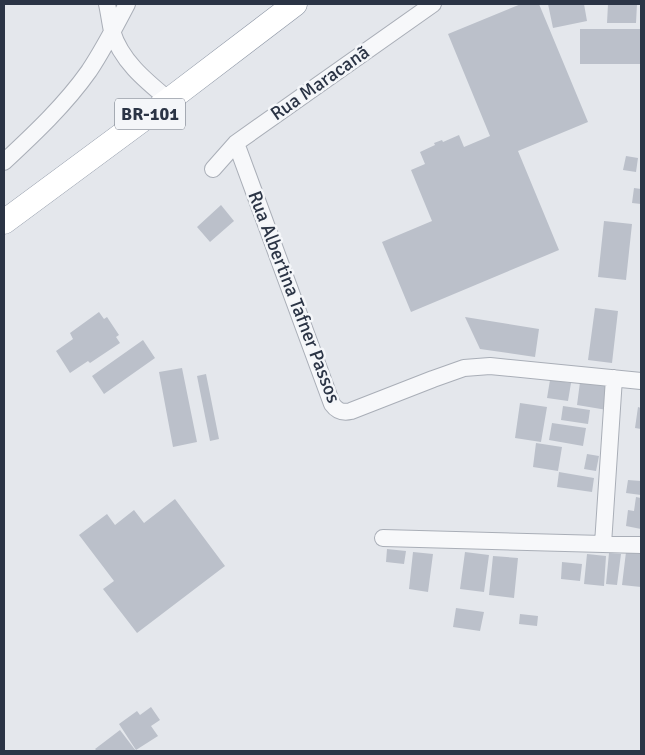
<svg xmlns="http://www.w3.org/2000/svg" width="645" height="755" font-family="Signika,sans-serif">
<rect width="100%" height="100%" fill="#e4e7ec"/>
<path fill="#bbc0ca" d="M 521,4 L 539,4 L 588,122 L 518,151 L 559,250 L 411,312 L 382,242 L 432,221 L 411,170 L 425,164 L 420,152 L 435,145 L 434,143 L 442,140 L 443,142 L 459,135 L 464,147 L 490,136 L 448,34 Z
M 548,4 L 584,4 L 587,21 L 553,28 Z
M 608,4 L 637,4 L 636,23 L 607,23 Z
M 580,29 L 640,29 L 640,64 L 580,64 Z
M 626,156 L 638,158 L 636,172 L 623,170 Z
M 634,188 L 641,189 L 641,204 L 632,203 Z
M 221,205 L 234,221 L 210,242 L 197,227 Z
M 604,221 L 632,224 L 626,280 L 598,277 Z
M 595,308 L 618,311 L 612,363 L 588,360 Z
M 99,312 L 104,319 L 107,317 L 119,335 L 116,337 L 120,343 L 90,363 L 88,361 L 70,373 L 56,351 L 73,339 L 70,333 Z
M 465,317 L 539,329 L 535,357 L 480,349 Z
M 143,340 L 155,358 L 104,394 L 92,376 Z
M 182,368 L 197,442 L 173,447 L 159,372 Z
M 206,374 L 219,439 L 210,441 L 197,376 Z
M 550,380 L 571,383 L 568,401 L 547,398 Z
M 580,382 L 611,387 L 607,410 L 577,405 Z
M 520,403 L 547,407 L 541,442 L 515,438 Z
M 563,406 L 590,410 L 588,424 L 561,420 Z
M 638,407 L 641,408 L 641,429 L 635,428 Z
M 552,423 L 586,428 L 583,446 L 549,440 Z
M 536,443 L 562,447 L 558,471 L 533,467 Z
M 587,454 L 599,456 L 596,471 L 584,469 Z
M 559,472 L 594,478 L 592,492 L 557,487 Z
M 628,480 L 641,481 L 641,495 L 626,493 Z
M 636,497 L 641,498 L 641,529 L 626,526 L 628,510 L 634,511 Z
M 175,499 L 225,566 L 137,633 L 103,589 L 114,581 L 79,535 L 107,514 L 115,525 L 134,510 L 144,523 Z
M 387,549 L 406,551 L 404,564 L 386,562 Z
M 413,552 L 433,554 L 428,592 L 409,589 Z
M 465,552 L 489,555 L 484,592 L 460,589 Z
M 626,552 L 641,554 L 641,587 L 622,585 Z
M 609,553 L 621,554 L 617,585 L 606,584 Z
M 587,554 L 606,556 L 604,586 L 584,584 Z
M 493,556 L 518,558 L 514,598 L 489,595 Z
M 562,562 L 582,564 L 580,581 L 561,579 Z
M 456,608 L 484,612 L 480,631 L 453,627 Z
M 520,614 L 538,616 L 537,626 L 519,624 Z
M 151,707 L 160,720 L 151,726 L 158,736 L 136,750 L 119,724 L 137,711 L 140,715 Z
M 120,730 L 136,751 L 97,751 L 95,749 Z"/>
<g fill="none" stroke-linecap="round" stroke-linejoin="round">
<defs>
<path id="minor" d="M 107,4 C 109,13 110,22 112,31 C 121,61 146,81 169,100
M 236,143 L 332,404 C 337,411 342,413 351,411 L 433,379 L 464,368 L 490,366 L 641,381
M 4,162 C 34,134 65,105 89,71 C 103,50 115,27 127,4
M 213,169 L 236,143 L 433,4
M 383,538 L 641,545
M 603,544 L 614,378"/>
<path id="highway" d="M 4,222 L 169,100 L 295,4"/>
</defs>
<use href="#minor" stroke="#a9aeb7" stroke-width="18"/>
<use href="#highway" stroke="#8b94a3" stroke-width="25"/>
<use href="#minor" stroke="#f7f8fa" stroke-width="16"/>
<use href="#highway" stroke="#fff" stroke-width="24"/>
</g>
<g text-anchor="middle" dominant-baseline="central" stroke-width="5" stroke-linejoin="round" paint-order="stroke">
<rect fill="#f4f6f9" stroke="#676e7b" stroke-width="1" x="115" y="98.5" width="70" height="31" rx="4"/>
<g font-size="18" font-weight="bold" fill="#2b3445">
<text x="150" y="114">BR-101</text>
</g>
<g font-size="19" fill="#2b3445" stroke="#f4f6f9">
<text transform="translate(320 83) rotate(-35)">Rua Maracanã</text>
<text transform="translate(294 297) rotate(69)">Rua Albertina Tafner Passos</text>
</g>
</g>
<rect width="645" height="755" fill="none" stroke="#2b3445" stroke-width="10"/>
</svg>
